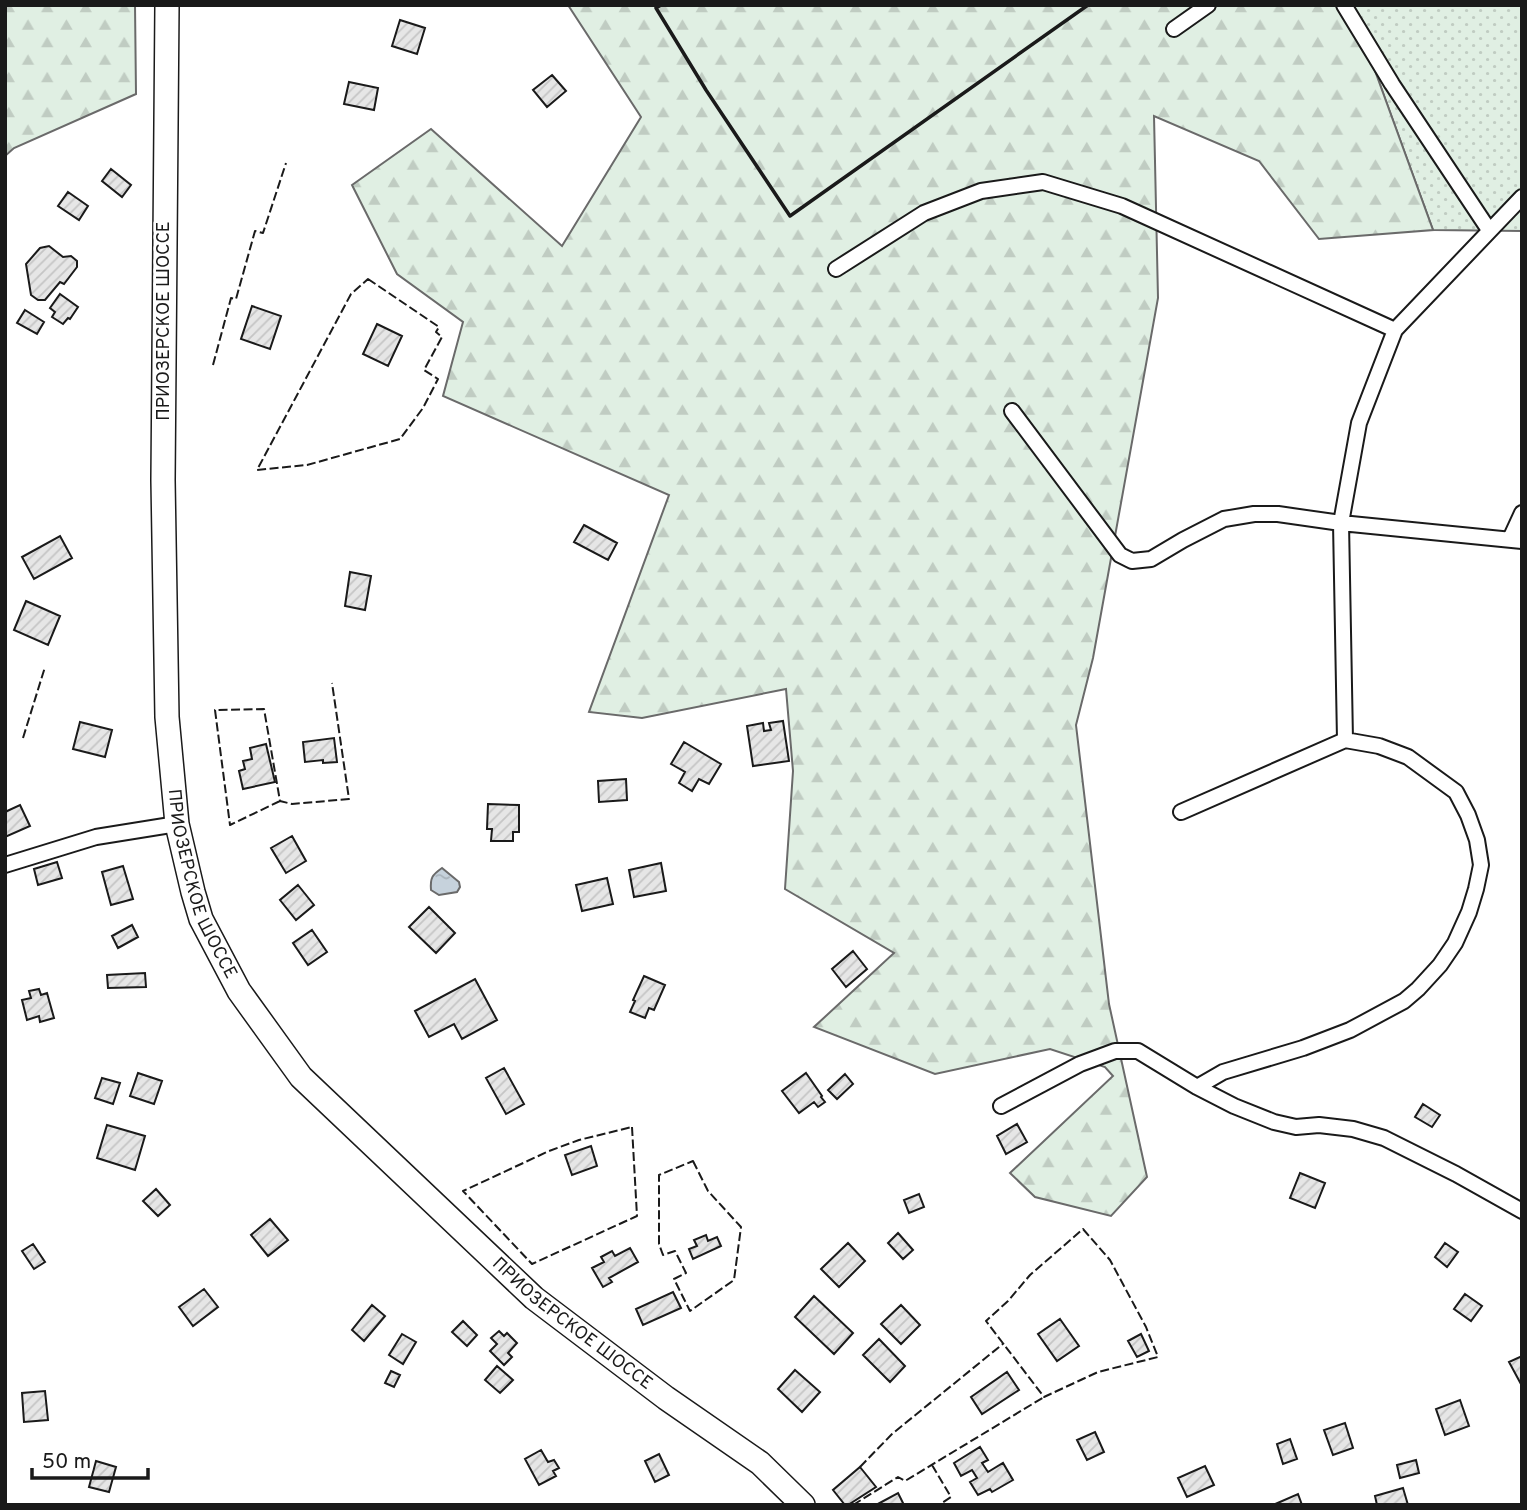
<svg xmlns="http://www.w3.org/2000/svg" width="1527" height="1510" font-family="Overpass,sans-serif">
<defs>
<pattern id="grass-dots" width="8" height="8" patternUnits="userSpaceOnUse" patternTransform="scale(1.75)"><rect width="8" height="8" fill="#e0efe3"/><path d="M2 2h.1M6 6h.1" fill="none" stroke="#c0ccc2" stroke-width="1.8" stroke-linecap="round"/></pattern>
<pattern id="forest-firs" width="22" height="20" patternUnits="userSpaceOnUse" patternTransform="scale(1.75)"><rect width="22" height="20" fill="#e0efe3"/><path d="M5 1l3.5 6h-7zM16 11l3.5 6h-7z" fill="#c0ccc2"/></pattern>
<pattern id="water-ripples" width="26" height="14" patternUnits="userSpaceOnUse" patternTransform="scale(1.75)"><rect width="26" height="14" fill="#c6d2dc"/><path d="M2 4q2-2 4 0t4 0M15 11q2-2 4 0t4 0" fill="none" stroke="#aab4bc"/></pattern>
<pattern id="building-hatch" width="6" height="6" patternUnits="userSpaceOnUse" patternTransform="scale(1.75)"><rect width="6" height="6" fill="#e6e6e6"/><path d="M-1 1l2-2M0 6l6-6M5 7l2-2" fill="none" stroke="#c5c5c5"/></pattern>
</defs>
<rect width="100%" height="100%" fill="#fff"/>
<path fill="url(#grass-dots)" stroke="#6a6a6a" stroke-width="2" d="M 1351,5 L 1522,5 L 1522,231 L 1433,230 Z"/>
<path fill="url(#forest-firs)" stroke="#6a6a6a" stroke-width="2" d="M 5,5 L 135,5 L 136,94 L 14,148 L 5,156 Z
M 568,5 L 1351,5 L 1433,230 L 1319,239 L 1259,161 L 1154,116 L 1158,298 L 1093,658 L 1076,725 L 1109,1004 L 1147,1177 L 1111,1216 L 1035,1197 L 1010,1173 L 1113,1076 L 1105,1067 L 1050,1049 L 935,1074 L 814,1027 L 894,953 L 785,889 L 793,771 L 786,689 L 642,718 L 589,712 L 669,495 L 443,396 L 463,322 L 397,274 L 352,185 L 431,129 L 562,246 L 641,117 Z"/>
<path fill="url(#water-ripples)" stroke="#6a6a6a" stroke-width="2" d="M 442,868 L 459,882 L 460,887 L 457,892 L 439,895 L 431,890 C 430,878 432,875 442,868 Z"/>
<path fill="url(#building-hatch)" stroke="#1a1a1a" stroke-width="2" d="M 400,20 L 425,28 L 417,54 L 392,46 Z
M 552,75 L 566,91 L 547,107 L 533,90 Z
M 349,82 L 378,88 L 374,110 L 344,104 Z
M 111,169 L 131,185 L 122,197 L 102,181 Z
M 68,192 L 88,206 L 79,220 L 58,206 Z
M 49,246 L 63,257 L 71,256 L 77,261 L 77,267 L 64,284 L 60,282 L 45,300 L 38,300 L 31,295 L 26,264 L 40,248 Z
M 60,294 L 78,307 L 70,319 L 68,318 L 63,324 L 52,317 L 55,312 L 50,308 Z
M 252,306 L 281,316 L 270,349 L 241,339 Z
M 25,310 L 44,322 L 37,334 L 17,323 Z
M 377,324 L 402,336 L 388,366 L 363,354 Z
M 584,525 L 617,543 L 608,560 L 574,542 Z
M 60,536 L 72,558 L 34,579 L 22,557 Z
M 350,572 L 371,576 L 365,610 L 345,606 Z
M 26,601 L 60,616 L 48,645 L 14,630 Z
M 783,721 L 789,761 L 753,766 L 747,726 L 763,723 L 764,731 L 771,730 L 769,723 Z
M 80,722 L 112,730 L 105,757 L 73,749 Z
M 334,738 L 337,762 L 323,763 L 323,760 L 305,762 L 303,742 Z
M 684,742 L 721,764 L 709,784 L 699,779 L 692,791 L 679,783 L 685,772 L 671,764 Z
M 266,744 L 275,782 L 243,789 L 239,771 L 245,769 L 243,761 L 252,759 L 250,748 Z
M 626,779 L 627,800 L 599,802 L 598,781 Z
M 488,804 L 519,805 L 519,832 L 513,832 L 513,841 L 491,841 L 492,829 L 487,829 Z
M 20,805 L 30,826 L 5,837 L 5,812 Z
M 292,836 L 306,861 L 286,873 L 271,848 Z
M 57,862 L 62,878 L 38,885 L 34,869 Z
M 661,863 L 666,891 L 634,897 L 629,870 Z
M 123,866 L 133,899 L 111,905 L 102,872 Z
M 607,878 L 613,904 L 582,911 L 576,885 Z
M 298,885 L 314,905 L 296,920 L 280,900 Z
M 429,907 L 455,933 L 436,953 L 409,927 Z
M 132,925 L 138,937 L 118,948 L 112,936 Z
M 312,930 L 327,952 L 308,965 L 293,943 Z
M 853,951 L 867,969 L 846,987 L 832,969 Z
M 145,973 L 146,987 L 108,988 L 107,975 Z
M 644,976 L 665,985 L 654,1010 L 649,1008 L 645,1018 L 630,1012 L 635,1001 L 633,1000 Z
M 475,979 L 497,1020 L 462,1039 L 454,1024 L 429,1037 L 415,1011 Z
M 39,989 L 41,995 L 47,993 L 54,1018 L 40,1022 L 39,1016 L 27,1020 L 22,1000 L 31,998 L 29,991 Z
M 504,1068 L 524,1104 L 506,1114 L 486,1078 Z
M 138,1073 L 162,1081 L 154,1104 L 130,1096 Z
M 806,1073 L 822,1096 L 821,1097 L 825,1102 L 818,1107 L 814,1102 L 799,1113 L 782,1091 Z
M 845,1074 L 853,1084 L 837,1099 L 828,1090 Z
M 102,1078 L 120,1083 L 113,1104 L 95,1098 Z
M 1423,1104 L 1440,1115 L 1432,1127 L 1415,1117 Z
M 1017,1124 L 1027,1142 L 1006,1154 L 997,1136 Z
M 107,1125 L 145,1136 L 135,1170 L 97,1158 Z
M 591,1146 L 597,1166 L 572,1175 L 565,1155 Z
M 1300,1173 L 1325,1183 L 1315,1208 L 1290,1198 Z
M 156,1189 L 170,1205 L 158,1216 L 143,1201 Z
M 919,1194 L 924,1207 L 909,1213 L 904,1200 Z
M 270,1219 L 288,1240 L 268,1256 L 251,1235 Z
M 898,1233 L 913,1250 L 903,1259 L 888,1243 Z
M 706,1235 L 708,1241 L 717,1237 L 721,1246 L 693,1259 L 689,1249 L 697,1246 L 694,1240 Z
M 848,1243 L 865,1261 L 839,1287 L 821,1269 Z
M 1445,1243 L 1458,1252 L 1447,1267 L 1435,1257 Z
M 33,1244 L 45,1262 L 34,1269 L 22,1251 Z
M 630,1248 L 638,1262 L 609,1278 L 612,1282 L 603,1287 L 592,1268 L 604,1262 L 601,1257 L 612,1251 L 615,1256 Z
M 204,1289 L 218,1307 L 193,1326 L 179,1307 Z
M 673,1292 L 681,1308 L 643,1325 L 636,1309 Z
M 1465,1294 L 1482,1306 L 1471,1321 L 1454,1309 Z
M 814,1296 L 853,1333 L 834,1354 L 795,1317 Z
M 372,1305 L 385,1316 L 364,1341 L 352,1330 Z
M 901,1305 L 920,1325 L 901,1344 L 881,1324 Z
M 1060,1319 L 1079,1346 L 1057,1361 L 1038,1334 Z
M 463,1321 L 477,1335 L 467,1346 L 452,1332 Z
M 499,1331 L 504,1336 L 507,1333 L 517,1343 L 508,1353 L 512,1357 L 504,1365 L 490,1351 L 497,1344 L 491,1338 Z
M 402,1334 L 416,1342 L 403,1364 L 389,1355 Z
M 1141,1334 L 1149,1351 L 1137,1357 L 1128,1341 Z
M 879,1339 L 905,1366 L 890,1382 L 863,1355 Z
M 1522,1356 L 1522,1386 L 1509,1362 Z
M 497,1366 L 513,1380 L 500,1393 L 485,1380 Z
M 795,1370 L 820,1392 L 802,1412 L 778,1389 Z
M 391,1371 L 400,1375 L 394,1387 L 385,1383 Z
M 1007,1372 L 1019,1390 L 982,1414 L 971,1397 Z
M 45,1391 L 48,1420 L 24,1422 L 22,1393 Z
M 1460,1400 L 1469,1426 L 1445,1435 L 1436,1409 Z
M 1345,1423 L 1353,1448 L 1333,1455 L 1324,1430 Z
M 1095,1432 L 1104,1452 L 1087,1460 L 1077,1440 Z
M 1290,1439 L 1297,1459 L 1283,1464 L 1277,1444 Z
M 980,1447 L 988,1460 L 982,1463 L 988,1472 L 1003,1463 L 1013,1480 L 992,1492 L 990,1489 L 978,1495 L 970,1482 L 977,1478 L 972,1470 L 961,1476 L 954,1463 Z
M 541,1450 L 548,1462 L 554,1460 L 559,1468 L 553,1471 L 556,1476 L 539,1485 L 525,1459 Z
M 659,1454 L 669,1475 L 655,1482 L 645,1461 Z
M 1416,1460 L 1419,1473 L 1400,1478 L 1397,1465 Z
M 96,1461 L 116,1467 L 109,1492 L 89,1487 Z
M 1205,1466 L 1214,1485 L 1187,1497 L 1178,1478 Z
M 860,1467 L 876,1487 L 848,1505 L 845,1505 L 833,1490 Z
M 1403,1488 L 1408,1505 L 1377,1505 L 1375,1496 Z
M 898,1493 L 904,1505 L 876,1505 Z
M 1298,1494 L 1302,1505 L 1273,1505 Z"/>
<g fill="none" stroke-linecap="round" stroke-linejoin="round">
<defs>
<path id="street" d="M 1344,5 L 1392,84 L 1489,230
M 1174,29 L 1208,5
M 836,269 L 924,213 L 981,191 L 1043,182 L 1122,206 L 1395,330
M 1012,411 L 1120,555 L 1132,561 L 1151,559 L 1183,540 L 1224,519 L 1254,514 L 1278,514 L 1341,523 L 1522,541
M 1510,539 L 1522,513
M 1345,740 L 1341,523 L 1359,423 L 1395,330 L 1522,197
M 1181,812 L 1345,740 L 1379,746 L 1408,757 L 1456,792 L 1468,815 L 1477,840 L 1481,865 L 1476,889 L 1469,912 L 1455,943 L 1440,965 L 1418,989 L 1404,1001 L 1350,1030 L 1303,1048 L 1223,1072 L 1197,1087
M 5,865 L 96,837 L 177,824
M 1001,1106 L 1080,1064 L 1115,1051 L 1138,1051 L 1197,1087 L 1234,1106 L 1274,1122 L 1296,1127 L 1319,1125 L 1353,1129 L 1384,1138 L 1456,1174 L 1522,1211"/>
<g id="primary">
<path id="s1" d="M 167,5 L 163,480 L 167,717 L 177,824 L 193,892 L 201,919 L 239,991 L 301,1077 L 534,1298 L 666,1398 L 760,1463 L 803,1505"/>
</g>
</defs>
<use href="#street" stroke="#1a1a1a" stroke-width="18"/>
<use href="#primary" stroke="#1a1a1a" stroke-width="26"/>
<use href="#street" stroke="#fff" stroke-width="14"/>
<use href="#primary" stroke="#fff" stroke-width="23"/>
<path stroke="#1a1a1a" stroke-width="2" stroke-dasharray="9 3.5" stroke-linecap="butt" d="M 368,279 L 439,327 L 436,332 L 442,337 L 424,370 L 438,379 L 423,408 L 400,439 L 307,465 L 257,470 L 351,294 Z
M 213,365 L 231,298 L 236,299 L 255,231 L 263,233 L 286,163
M 23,738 L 45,667
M 280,801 L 230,825 L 215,710 L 264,709 L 280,801 L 292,804 L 349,799 L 332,683
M 632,1127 L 637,1216 L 532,1264 L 463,1191 L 549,1151 L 579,1140 Z
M 693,1161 L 708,1191 L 741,1227 L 734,1280 L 690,1311 L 674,1279 L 686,1273 L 675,1251 L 663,1255 L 659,1244 L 659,1175 Z
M 1083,1229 L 1110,1260 L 1146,1327 L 1158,1357 L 1098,1372 L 1044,1397 L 986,1321 L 1008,1301 L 1030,1275 Z
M 932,1465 L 951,1497 L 939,1505
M 860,1467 L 892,1434 L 1004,1343
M 853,1505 L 898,1477 L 905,1481 L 1044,1397"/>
<path stroke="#1a1a1a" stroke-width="3.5" d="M 661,5 L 656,8 L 706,90 L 790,216 L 1088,5"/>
</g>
<g text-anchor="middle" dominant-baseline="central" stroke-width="5" stroke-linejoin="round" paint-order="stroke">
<g font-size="18" fill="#1a1a1a" stroke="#fff">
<text transform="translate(164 321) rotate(-90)">ПРИОЗЕРСКОЕ ШОССЕ</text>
<text stroke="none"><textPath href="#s1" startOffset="884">ПРИОЗЕРСКОЕ ШОССЕ</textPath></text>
<text stroke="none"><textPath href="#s1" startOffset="1472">ПРИОЗЕРСКОЕ ШОССЕ</textPath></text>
</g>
</g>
<rect width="1527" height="1510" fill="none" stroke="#1a1a1a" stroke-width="14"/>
<path d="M32 1468v10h116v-10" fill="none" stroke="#1a1a1a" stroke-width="3.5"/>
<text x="42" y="1468" font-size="21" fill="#1a1a1a" stroke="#ffffff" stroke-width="5" paint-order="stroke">50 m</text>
</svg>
